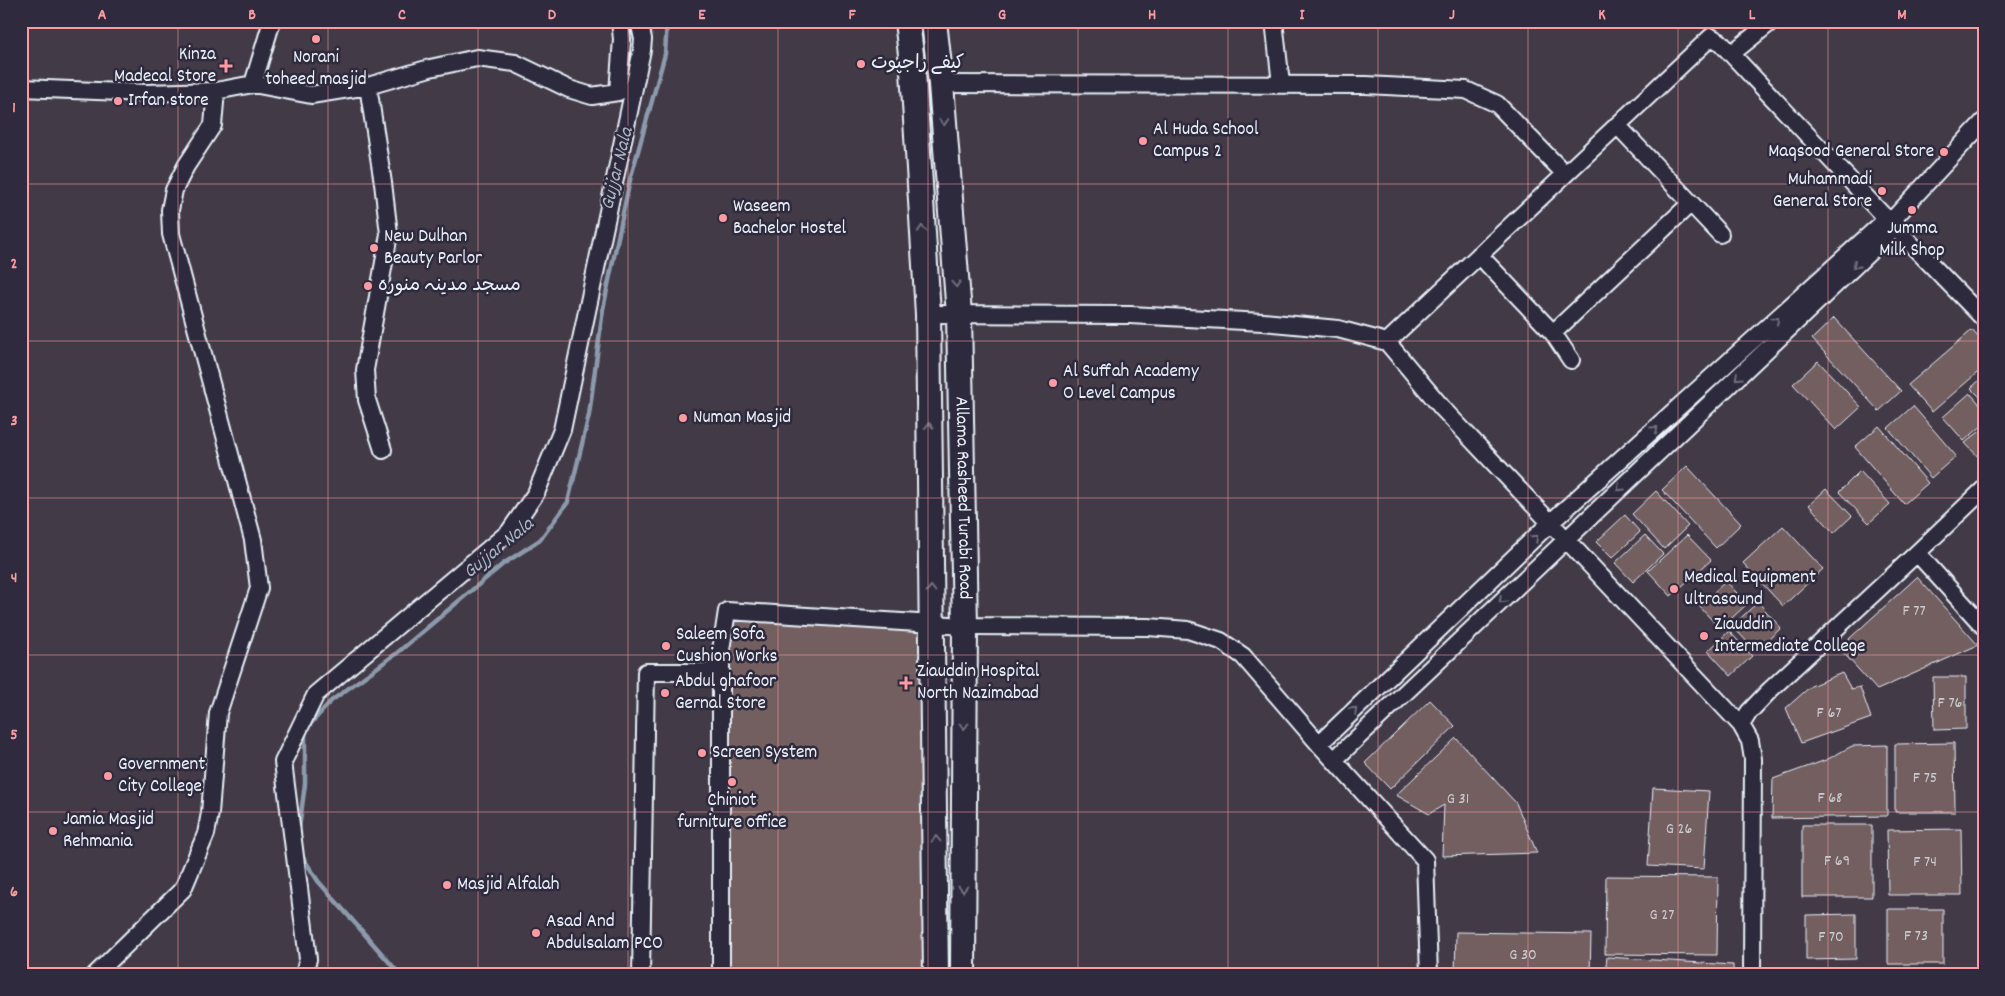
<svg xmlns="http://www.w3.org/2000/svg" width="2005" height="996" font-family="Dekko,'Playpen Sans Arabic',sans-serif">
<rect width="100%" height="100%" fill="#433a48"/>
<filter id="ink" filterUnits="userSpaceOnUse"><feTurbulence type="fractalNoise" baseFrequency=".02" numOctaves="2"/><feDisplacementMap in="SourceGraphic" scale="10" xChannelSelector="R" yChannelSelector="G"/><feConvolveMatrix kernelMatrix="1 2 1 2 8 2 1 2 1" color-interpolation-filters="sRGB"/></filter>
<g filter="url(#ink)">
<g fill="none" stroke-linecap="round" stroke-linejoin="round">
<path stroke="#8c9bac" stroke-width="4.5" d="M 299,829 L 305,784 L 305,730 L 331,701 L 397,653 L 503,564 L 540,540 L 568,502 L 589,415 L 603,309 L 630,180 L 665,54 L 667,21
M 300,853 L 318,881 L 397,971 L 397,975"/>
</g>
<path fill="#735f60" stroke="#e8f1f8" d="M 1834,318 L 1901,391 L 1879,411 L 1812,339 Z
M 1972,330 L 1984,344 L 1984,367 L 1932,412 L 1908,385 Z
M 1818,361 L 1861,407 L 1836,430 L 1793,384 Z
M 1984,376 L 1984,401 L 1971,388 Z
M 1970,393 L 1984,409 L 1984,424 L 1964,441 L 1943,417 Z
M 1913,406 L 1956,456 L 1931,478 L 1888,428 Z
M 1879,426 L 1928,483 L 1904,504 L 1855,447 Z
M 1984,428 L 1984,461 L 1983,462 L 1965,443 Z
M 1687,466 L 1741,524 L 1716,548 L 1662,490 Z
M 1860,471 L 1890,504 L 1869,523 L 1839,492 Z
M 1826,489 L 1852,516 L 1834,533 L 1809,505 Z
M 1656,491 L 1688,526 L 1664,549 L 1632,514 Z
M 1625,515 L 1640,532 L 1612,558 L 1596,542 Z
M 1783,526 L 1823,569 L 1783,606 L 1743,563 Z
M 1645,535 L 1663,554 L 1633,582 L 1615,563 Z
M 1687,535 L 1711,560 L 1671,596 L 1648,571 Z
M 1917,577 L 1978,645 L 1877,690 L 1839,648 Z
M 1726,581 L 1747,604 L 1720,629 L 1699,606 Z
M 1758,602 L 1781,628 L 1756,651 L 1732,626 Z
M 728,612 L 928,628 L 934,975 L 722,975 Z
M 1729,631 L 1752,656 L 1731,676 L 1708,651 Z
M 1842,673 L 1851,689 L 1860,687 L 1871,718 L 1801,743 L 1786,708 L 1811,686 Z
M 1933,677 L 1966,677 L 1966,729 L 1934,730 Z
M 1430,700 L 1455,726 L 1390,789 L 1365,763 Z
M 1456,738 L 1516,803 L 1537,853 L 1442,856 L 1444,805 L 1429,814 L 1396,795 Z
M 1954,743 L 1955,812 L 1895,812 L 1895,744 Z
M 1887,745 L 1887,816 L 1772,818 L 1773,779 L 1826,760 L 1852,746 Z
M 1653,788 L 1709,791 L 1704,869 L 1648,866 Z
M 1802,825 L 1872,825 L 1872,897 L 1802,897 Z
M 1961,829 L 1962,895 L 1888,895 L 1887,830 Z
M 1606,876 L 1718,877 L 1717,955 L 1605,954 Z
M 1888,909 L 1943,909 L 1943,964 L 1888,964 Z
M 1856,914 L 1856,959 L 1806,960 L 1806,915 Z
M 1456,932 L 1591,934 L 1590,975 L 1455,975 Z
M 1607,957 L 1733,965 L 1733,975 L 1605,975 Z"/>
<g fill="none" stroke-linecap="round" stroke-linejoin="round">
<defs>
<path id="street" d="M 1274,21 L 1281,84
M 1731,54 L 1772,21
M 253,84 L 311,95 L 368,86 L 430,68 L 477,58 L 515,63 L 569,89 L 592,96 L 618,92 L 622,39 L 620,21
M 941,84 L 1366,85 L 1466,90 L 1497,104 L 1565,174
M 368,86 L 383,183 L 389,234 L 365,370 L 367,400 L 383,450
M 21,88 L 147,93 L 216,91 L 253,84 L 272,21
M 1617,125 L 1720,234
M 1479,255 L 1553,333 L 1571,360
M 928,314 L 1130,315 L 1263,322 L 1338,329 L 1387,342 L 1443,409 L 1741,725 L 1750,741 L 1753,759 L 1752,975
M 1553,333 L 1691,203
M 1387,342 L 1711,37 L 1720,42 L 1879,211 L 1984,319
M 1917,553 L 1984,627
M 1741,725 L 1749,712 L 1770,690 L 1917,553 L 1984,489
M 1319,744 L 1550,523 L 1887,219 L 1896,216 L 1984,121
M 1334,760 L 1896,227 L 1896,218
M 95,975 L 183,889 L 206,834 L 210,813 L 218,713 L 259,588 L 253,540 L 171,234 L 170,210 L 174,190 L 186,166 L 213,125 L 216,91
M 304,975 L 308,959 L 283,762 L 316,694 L 509,532 L 536,493 L 562,430 L 642,50 L 643,39 L 639,21
M 641,975 L 646,672 L 721,672
M 721,975 L 721,650 L 727,611 L 965,626 L 1148,627 L 1188,630 L 1221,641 L 1243,656 L 1319,744 L 1425,860 L 1429,975"/>
<g id="secondary">
<path d="M 907,21 L 913,71 L 928,314 L 936,975"/>
<path id="s1" d="M 934,21 L 941,84 L 959,314 L 965,626 L 963,975"/>
</g>
</defs>
<use href="#street" stroke="#e8f1f8" stroke-width="20"/>
<use href="#secondary" stroke="#e8f1f8" stroke-width="28"/>
<use href="#street" stroke="#2f2a3d" stroke-width="16"/>
<use href="#secondary" stroke="#2f2a3d" stroke-width="24"/>
</g>
<defs><path id="oneway-chevron" d="M-2-3.5L2.5 0L-2 3.5" fill="none" stroke-width="1.6" stroke-linecap="round" stroke-linejoin="round" transform="scale(1.25)"/></defs>
<g stroke="#70707e">
<use href="#oneway-chevron" transform="translate(944 122) rotate(86)"/>
<use href="#oneway-chevron" transform="translate(922 229) rotate(-94)"/>
<use href="#oneway-chevron" transform="translate(1856 265) rotate(137)"/>
<use href="#oneway-chevron" transform="translate(956 284) rotate(86)"/>
<use href="#oneway-chevron" transform="translate(1776 320) rotate(-42)"/>
<use href="#oneway-chevron" transform="translate(1738 377) rotate(137)"/>
<use href="#oneway-chevron" transform="translate(929 426) rotate(-91)"/>
<use href="#oneway-chevron" transform="translate(1655 429) rotate(-42)"/>
<use href="#oneway-chevron" transform="translate(1620 488) rotate(137)"/>
<use href="#oneway-chevron" transform="translate(1535 538) rotate(-44)"/>
<use href="#oneway-chevron" transform="translate(931 589) rotate(-91)"/>
<use href="#oneway-chevron" transform="translate(1502 600) rotate(137)"/>
<use href="#oneway-chevron" transform="translate(1354 710) rotate(-44)"/>
<use href="#oneway-chevron" transform="translate(964 726) rotate(90)"/>
<use href="#oneway-chevron" transform="translate(936 839) rotate(-91)"/>
<use href="#oneway-chevron" transform="translate(963 889) rotate(90)"/>
</g>
</g>
<path fill="none" stroke="#ff9aa2" stroke-width="1" stroke-opacity="0.55" d="M 178,21 L 178,975M 328,21 L 328,975M 478,21 L 478,975M 628,21 L 628,975M 778,21 L 778,975M 928,21 L 928,975M 1078,21 L 1078,975M 1228,21 L 1228,975M 1378,21 L 1378,975M 1528,21 L 1528,975M 1678,21 L 1678,975M 1828,21 L 1828,975M 21,184 L 1984,184M 21,341 L 1984,341M 21,498 L 1984,498M 21,655 L 1984,655M 21,812 L 1984,812"/>
<g fill="#ff9aa2" stroke="#2f2a3d" stroke-width="2">
<circle cx="316" cy="39" r="5"/>
<circle cx="861" cy="64" r="5"/>
<path d="M223.5 58.5h5v5h5v5h-5v5h-5v-5h-5v-5h5z"/>
<circle cx="118" cy="101" r="5"/>
<circle cx="1143" cy="141" r="5"/>
<circle cx="1944" cy="152" r="5"/>
<circle cx="1882" cy="191" r="5"/>
<circle cx="1912" cy="210" r="5"/>
<circle cx="723" cy="218" r="5"/>
<circle cx="374" cy="248" r="5"/>
<circle cx="368" cy="286" r="5"/>
<circle cx="1053" cy="383" r="5"/>
<circle cx="683" cy="418" r="5"/>
<circle cx="1674" cy="589" r="5"/>
<circle cx="1704" cy="636" r="5"/>
<circle cx="666" cy="646" r="5"/>
<path d="M903.5 675.5h5v5h5v5h-5v5h-5v-5h-5v-5h5z"/>
<circle cx="665" cy="693" r="5"/>
<circle cx="702" cy="753" r="5"/>
<circle cx="108" cy="776" r="5"/>
<circle cx="732" cy="782" r="5"/>
<circle cx="53" cy="831" r="5"/>
<circle cx="447" cy="885" r="5"/>
<circle cx="536" cy="933" r="5"/>
</g>
<g text-anchor="middle" dominant-baseline="central" stroke-width="5" stroke-linejoin="round" paint-order="stroke">
<g font-size="16" fill="#cbccd2">
<text x="1914" y="611">F 77</text>
<text x="1950" y="703">F 76</text>
<text x="1829" y="713">F 67</text>
<text x="1925" y="778">F 75</text>
<text x="1830" y="798">F 68</text>
<text x="1458" y="799">G 31</text>
<text x="1679" y="829">G 26</text>
<text x="1837" y="861">F 69</text>
<text x="1925" y="862">F 74</text>
<text x="1662" y="915">G 27</text>
<text x="1916" y="936">F 73</text>
<text x="1831" y="937">F 70</text>
<text x="1523" y="955">G 30</text>
</g>
<g font-size="19" fill="#e8f1f8" stroke="#2f2a3d" text-anchor="start">
<text x="216" y="55" text-anchor="end">Kinza<tspan x="216" dy="22">Madecal Store</tspan></text>
<text x="316" y="58" text-anchor="middle">Norani<tspan x="316" dy="22">toheed masjid</tspan></text>
<text x="871" y="64">کیفے راجپوت</text>
<text x="128" y="101">Irfan store</text>
<text x="1153" y="130">Al Huda School<tspan x="1153" dy="22">Campus 2</tspan></text>
<text x="1934" y="152" text-anchor="end">Maqsood General Store</text>
<text x="1872" y="180" text-anchor="end">Muhammadi<tspan x="1872" dy="22">General Store</tspan></text>
<text x="733" y="207">Waseem<tspan x="733" dy="22">Bachelor Hostel</tspan></text>
<text x="1912" y="229" text-anchor="middle">Jumma<tspan x="1912" dy="22">Milk Shop</tspan></text>
<text x="384" y="237">New Dulhan<tspan x="384" dy="22">Beauty Parlor</tspan></text>
<text x="378" y="286">مسجد مدینہ منورہ</text>
<text x="1063" y="372">Al Suffah Academy<tspan x="1063" dy="22">O Level Campus</tspan></text>
<text x="693" y="418">Numan Masjid</text>
<text x="1684" y="578">Medical Equipment<tspan x="1684" dy="22">Ultrasound</tspan></text>
<text x="1714" y="625">Ziauddin<tspan x="1714" dy="22">Intermediate College</tspan></text>
<text x="676" y="635">Saleem Sofa<tspan x="676" dy="22">Cushion Works</tspan></text>
<text x="917" y="672">Ziauddin Hospital<tspan x="917" dy="22">North Nazimabad</tspan></text>
<text x="675" y="682">Abdul ghafoor<tspan x="675" dy="22">Gernal Store</tspan></text>
<text x="712" y="753">Screen System</text>
<text x="118" y="765">Government<tspan x="118" dy="22">City College</tspan></text>
<text x="732" y="801" text-anchor="middle">Chiniot<tspan x="732" dy="22">furniture office</tspan></text>
<text x="63" y="820">Jamia Masjid<tspan x="63" dy="22">Rehmania</tspan></text>
<text x="457" y="885">Masjid Alfalah</text>
<text x="546" y="922">Asad And<tspan x="546" dy="22">Abdulsalam PCO</tspan></text>
</g>
<g font-size="19" fill="#e8f1f8" stroke="#2f2a3d">
<text stroke="none"><textPath href="#s1" startOffset="478">Allama Rasheed Turabi Road</textPath></text>
</g>
<g font-size="20" font-style="italic" fill="#aab8c5" stroke="#2f2a3d">
<text transform="translate(618 169) rotate(-76)">Gujjar Nala</text>
<text transform="translate(499 549) rotate(-39)">Gujjar Nala</text>
</g>
</g>
<rect width="2005" height="996" fill="none" stroke="#2f2a3d" stroke-width="55"/>
<rect x="28" y="28" width="1950" height="940" fill="none" stroke="#ff9aa2" stroke-width="2"/>
<g font-size="16" text-anchor="middle" font-weight="bold" fill="#ff9aa2">
<text x="102" y="19">A</text>
<text x="252" y="19">B</text>
<text x="402" y="19">C</text>
<text x="552" y="19">D</text>
<text x="702" y="19">E</text>
<text x="852" y="19">F</text>
<text x="1002" y="19">G</text>
<text x="1152" y="19">H</text>
<text x="1302" y="19">I</text>
<text x="1452" y="19">J</text>
<text x="1602" y="19">K</text>
<text x="1752" y="19">L</text>
<text x="1902" y="19">M</text>
<text x="14" y="112">1</text>
<text x="14" y="268">2</text>
<text x="14" y="425">3</text>
<text x="14" y="582">4</text>
<text x="14" y="739">5</text>
<text x="14" y="896">6</text>
</g>
</svg>
